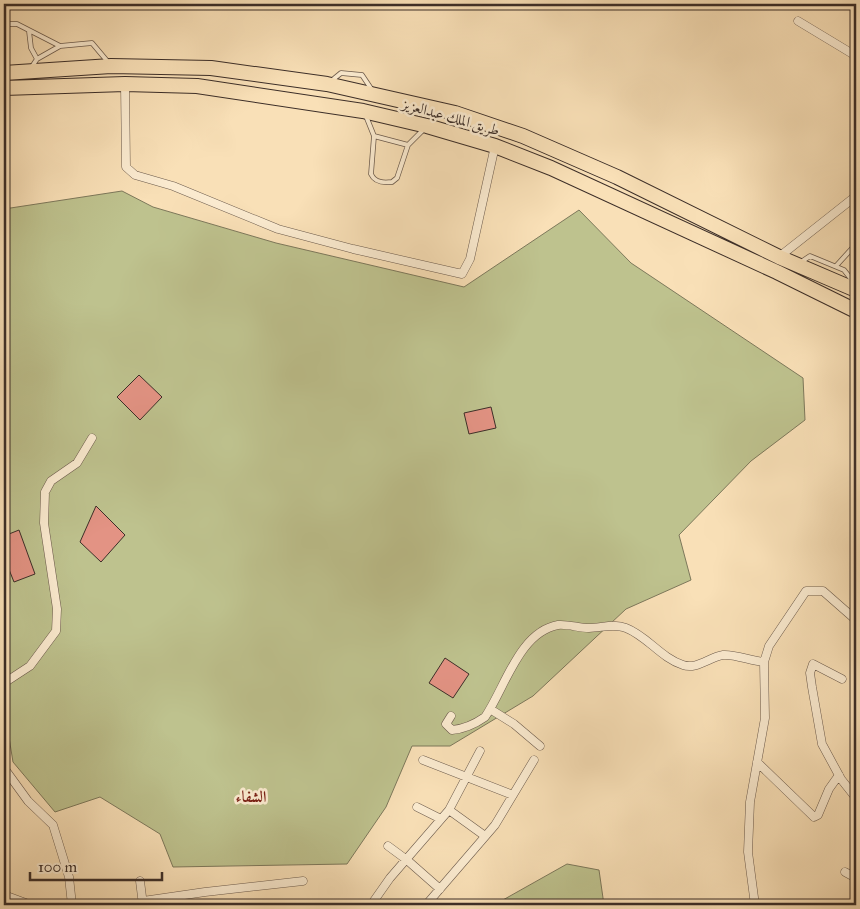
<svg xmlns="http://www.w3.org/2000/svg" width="860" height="909" font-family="'IM FELL Great Primer',Amiri,serif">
<rect width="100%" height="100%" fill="#f9e0b7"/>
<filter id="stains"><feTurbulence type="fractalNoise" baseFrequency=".004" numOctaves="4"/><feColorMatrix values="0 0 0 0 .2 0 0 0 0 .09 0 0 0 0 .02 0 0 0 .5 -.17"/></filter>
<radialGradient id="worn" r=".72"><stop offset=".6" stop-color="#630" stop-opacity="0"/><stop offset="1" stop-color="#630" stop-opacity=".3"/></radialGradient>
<path fill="#bec28e" stroke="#7d785b" d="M 122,191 L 153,207 L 276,243 L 464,287 L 579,210 L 631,263 L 803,378 L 805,420 L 751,461 L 679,535 L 691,580 L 626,609 L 533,696 L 450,746 L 412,746 L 386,807 L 347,864 L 173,867 L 160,834 L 100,797 L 55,812 L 13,762 L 4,707 L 4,209 Z
M 567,864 L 599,870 L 604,905 L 494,905 Z"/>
<path fill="#e39384" stroke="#3c2e28" d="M 139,375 L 162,397 L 140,420 L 117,397 Z
M 491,407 L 496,428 L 469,434 L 464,413 Z
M 96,506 L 125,535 L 101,562 L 80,542 Z
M 19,530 L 35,574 L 14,582 L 4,557 L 4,536 Z
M 445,658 L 469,674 L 453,698 L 429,683 Z"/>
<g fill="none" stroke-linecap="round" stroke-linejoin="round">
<defs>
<path id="service" d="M 4,24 L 17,24 L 60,46
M 29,31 L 31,48 L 37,59 L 31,68
M 37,59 L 60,46 L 92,43 L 108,62
M 330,82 L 341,73 L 362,75 L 372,90
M 366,116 L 374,136 L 371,174 C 375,183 384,183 392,182 L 397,178 L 408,145 L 424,129
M 374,136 L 408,145
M 801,262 L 810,256 L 844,270 L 855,284
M 836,266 L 856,244"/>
<path id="minor" d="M 798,21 L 856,56
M 125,84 L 126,167 L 135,175 L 173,186 L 278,229 L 353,249 L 462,274 L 470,259 L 495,146
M 779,257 L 856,196
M 842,679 L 813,664 L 810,673 L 812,687 L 822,744 L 841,779 L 856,798
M 4,683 L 30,666 L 56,631 L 57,609 L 44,523 L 45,492 L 51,481 L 77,463 L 92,438
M 490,709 L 514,724 L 540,746
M 451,716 L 446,724 L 452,730 C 464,729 475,724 485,717 C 505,688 519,632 558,625 C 568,624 579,628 589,628 C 601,628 614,623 626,628 C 647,636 661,658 683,665 C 696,670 710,657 723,655 C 736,654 750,661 764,662
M 423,760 L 513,795
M 757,762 L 814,817 L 818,815 L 829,789 L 839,775
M 4,768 L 28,801 L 53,825 L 69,877 L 72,905
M 417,807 L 441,819
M 449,810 L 485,836
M 388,846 L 407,860 L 440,889
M 845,872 L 856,878
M 140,881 L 143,905
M 4,895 L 31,905
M 143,901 L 205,892 L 303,881
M 371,905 L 390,878 L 449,810 L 480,751
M 426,905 L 495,825 L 534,760
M 755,905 L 748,852 L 750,802 L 765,718 L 764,662 L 769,646 L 806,591 L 823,591 L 856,620"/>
<path id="trunk" d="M 4,73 L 111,66 L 211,68 L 327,84 L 455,113 L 523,136 L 617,177 L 779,257 L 856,290
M 4,88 L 125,84 L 197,86 L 363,111 L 427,126 L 495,146 L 551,168 L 777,272 L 856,311"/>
</defs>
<use href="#service" stroke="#6b5a4c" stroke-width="5.5"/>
<use href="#minor" stroke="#6b5a4c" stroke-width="9"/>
<use href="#trunk" stroke="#3c2e28" stroke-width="16"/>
<use href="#service" stroke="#fbebd0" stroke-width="4"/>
<use href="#minor" stroke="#fbebd0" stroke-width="8"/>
<use href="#trunk" stroke="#f9e0b7" stroke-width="14"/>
</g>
<g text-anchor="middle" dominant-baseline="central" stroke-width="5" stroke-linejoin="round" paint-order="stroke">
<g font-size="15" fill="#3c2e28" stroke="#fbebd0">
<text transform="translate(451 117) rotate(16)">طريق الملك عبدالعزيز</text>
</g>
<g font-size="16" font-weight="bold" fill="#7a1f14" stroke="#fbebd0">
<text x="251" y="796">الشفاء</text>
</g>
</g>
<rect width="860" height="909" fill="none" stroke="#f9e0b7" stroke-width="20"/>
<rect x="5" y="5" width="850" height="899" fill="none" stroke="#3c2e28" stroke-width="2.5"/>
<rect x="10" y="10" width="840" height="889" fill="none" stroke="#3c2e28"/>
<path d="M30 872v8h132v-8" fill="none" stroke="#3c2e28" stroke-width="2.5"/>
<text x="38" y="872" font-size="15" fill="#3c2e28" stroke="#fbebd0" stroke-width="4" paint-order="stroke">100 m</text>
<rect width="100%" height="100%" filter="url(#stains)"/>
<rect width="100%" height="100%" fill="url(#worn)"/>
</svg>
